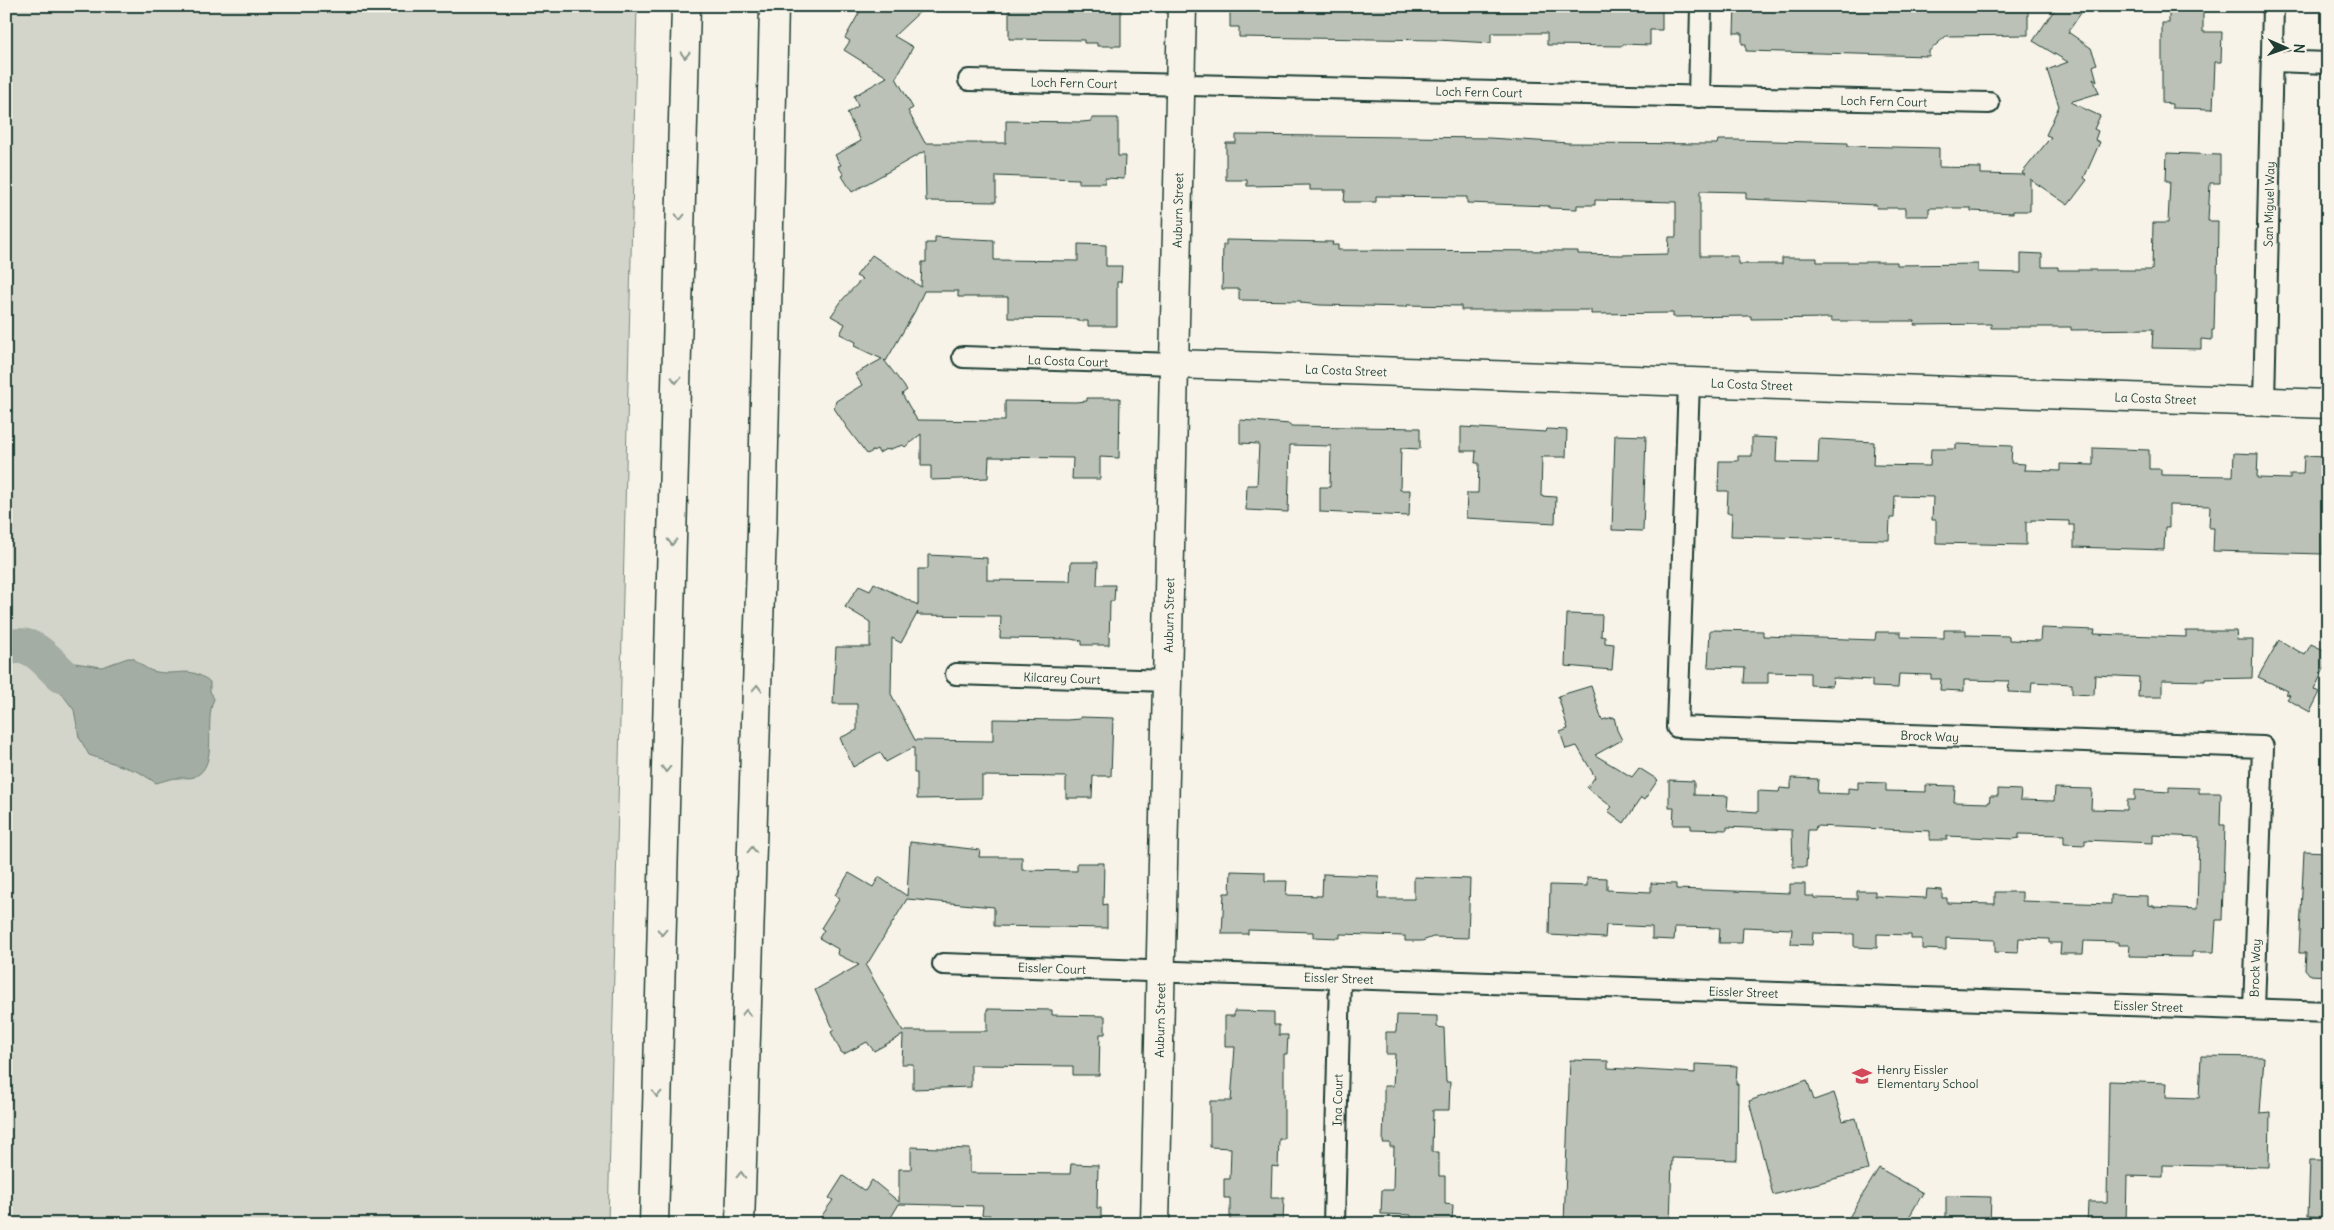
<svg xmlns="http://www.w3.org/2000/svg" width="2334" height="1230" font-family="Delius,sans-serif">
<rect width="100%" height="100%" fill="#f7f3e8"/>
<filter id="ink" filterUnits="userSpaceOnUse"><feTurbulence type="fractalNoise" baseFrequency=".02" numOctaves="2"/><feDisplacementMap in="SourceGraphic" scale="10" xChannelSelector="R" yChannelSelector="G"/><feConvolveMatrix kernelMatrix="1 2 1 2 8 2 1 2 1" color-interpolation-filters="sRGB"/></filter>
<g filter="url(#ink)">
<path fill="#d3d5ca" stroke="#79897f" d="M 6,6 L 637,6 L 608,1224 L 6,1224 Z"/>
<path fill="#a4ada3" stroke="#6f8077" d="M 128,658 L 133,658 C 140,664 148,671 157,672 C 180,676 189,665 210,682 L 210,691 L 214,699 C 203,723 220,766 194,777 C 189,779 184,777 179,778 C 171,778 164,781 156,783 L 139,772 L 89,755 L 79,737 L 74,710 L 62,694 L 59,685 L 68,667 L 75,663 L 102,667 Z"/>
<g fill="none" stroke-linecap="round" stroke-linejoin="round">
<path stroke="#a4ada3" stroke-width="36" d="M 6,648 C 34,640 43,658 62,675"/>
</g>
<path fill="#bbc1b6" stroke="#1f3d34" d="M 863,6 L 926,6 L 894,36 L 913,47 L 896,78 L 913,108 L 908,111 L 925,143 L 1006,143 L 1006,121 L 1082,122 L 1092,121 L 1092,118 L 1118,118 L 1118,156 L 1125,156 L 1124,179 L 1105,178 L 1105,183 L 1079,183 L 1079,179 L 996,176 L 996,202 L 926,201 L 925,151 L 852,192 L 842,176 L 844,175 L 838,166 L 841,165 L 835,155 L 861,141 L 847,113 L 858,106 L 854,96 L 887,77 L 844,50 L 850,41 L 845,38 Z
M 1009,6 L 1121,6 L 1121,46 L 1097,46 L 1097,43 L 1084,43 L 1084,40 L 1009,39 Z
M 1230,6 L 1662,6 L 1662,30 L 1650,30 L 1650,45 L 1623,44 L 1623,46 L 1547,45 L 1547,33 L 1491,33 L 1491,43 L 1438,40 L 1239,37 L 1239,27 L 1230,27 Z
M 1735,6 L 2028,6 L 2028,35 L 1946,36 L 1929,51 L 1929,56 L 1746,51 L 1746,44 L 1742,44 L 1742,33 L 1734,33 Z
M 2057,6 L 2072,6 L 2081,13 L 2068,32 L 2091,48 L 2097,64 L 2093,66 L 2097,81 L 2093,78 L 2099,93 L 2070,102 L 2100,116 L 2094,129 L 2098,131 L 2095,140 L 2100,142 L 2084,178 L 2087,180 L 2068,205 L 2030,179 L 2030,211 L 2013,211 L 2013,213 L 1971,211 L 1971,208 L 1929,208 L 1929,216 L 1905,216 L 1905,208 L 1876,208 L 1877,205 L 1746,199 L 1746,192 L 1700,191 L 1700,256 L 1738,256 L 1738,264 L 1782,264 L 1782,258 L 1817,258 L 1817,262 L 1897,262 L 1897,265 L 1978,264 L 1978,272 L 2021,273 L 2021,253 L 2042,254 L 2042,267 L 2058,267 L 2058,270 L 2152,270 L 2153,223 L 2168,223 L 2170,181 L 2166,181 L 2167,153 L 2220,155 L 2220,183 L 2210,183 L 2208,221 L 2218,221 L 2217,290 L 2215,290 L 2214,330 L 2212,330 L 2212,340 L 2201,339 L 2201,349 L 2152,348 L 2153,329 L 2071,330 L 2071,327 L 2017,327 L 2017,328 L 1991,328 L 1991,324 L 1914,325 L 1915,321 L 1831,321 L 1831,318 L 1751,319 L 1751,316 L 1673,317 L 1673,313 L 1591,314 L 1591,310 L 1461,310 L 1461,306 L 1407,305 L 1407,307 L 1320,305 L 1301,303 L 1301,301 L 1239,300 L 1239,289 L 1222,289 L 1223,245 L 1226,245 L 1226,240 L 1333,242 L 1332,245 L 1338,245 L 1338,250 L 1578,251 L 1578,254 L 1621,255 L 1668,254 L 1669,237 L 1676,237 L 1676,202 L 1595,200 L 1595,205 L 1577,205 L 1577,209 L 1549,208 L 1549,206 L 1467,203 L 1467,197 L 1376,196 L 1376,202 L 1344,202 L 1345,190 L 1310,190 L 1310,185 L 1247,186 L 1247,180 L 1226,180 L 1226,143 L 1236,143 L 1236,135 L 1489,138 L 1569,143 L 1717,144 L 1718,140 L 1736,140 L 1848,143 L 1848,146 L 1939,148 L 1939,167 L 1981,168 L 1981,174 L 2025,175 L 2022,173 L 2051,137 L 2046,135 L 2059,106 L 2047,70 L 2068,62 L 2033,41 Z
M 2178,8 L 2194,8 L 2194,11 L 2203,11 L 2203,32 L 2222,32 L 2221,62 L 2215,62 L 2213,109 L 2172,108 L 2172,104 L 2162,103 L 2162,23 L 2169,23 L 2169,11 L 2178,11 Z
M 935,237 L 994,240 L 994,260 L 1078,261 L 1078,244 L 1106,245 L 1106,266 L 1122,266 L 1121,282 L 1117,282 L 1117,326 L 1088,326 L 1088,321 L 1078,321 L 1078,319 L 1008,318 L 1008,297 L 958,297 L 958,291 L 924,291 L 915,311 L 886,361 L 884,360 L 907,390 L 902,394 L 917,420 L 1005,421 L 1005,401 L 1075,402 L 1087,401 L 1087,398 L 1120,398 L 1119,458 L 1100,457 L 1100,479 L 1072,479 L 1073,458 L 989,457 L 988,478 L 931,480 L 931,466 L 921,466 L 921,434 L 905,447 L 903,445 L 887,450 L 886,449 L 879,453 L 877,449 L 867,454 L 848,429 L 834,408 L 836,401 L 862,385 L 855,374 L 882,359 L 854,346 L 856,342 L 840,334 L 845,324 L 831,316 L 843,299 L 862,279 L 856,276 L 872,255 L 921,287 L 922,262 L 926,262 L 926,243 L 935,243 Z
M 1240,420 L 1290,424 L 1290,426 L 1420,428 L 1420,449 L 1401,448 L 1400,490 L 1410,490 L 1409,516 L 1320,512 L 1320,487 L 1330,487 L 1331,446 L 1290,445 L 1288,512 L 1246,510 L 1247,485 L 1257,485 L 1259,444 L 1240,443 Z
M 1461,427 L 1546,432 L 1547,429 L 1567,430 L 1566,457 L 1542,457 L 1541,496 L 1556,497 L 1555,523 L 1466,518 L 1467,493 L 1478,493 L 1479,463 L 1475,463 L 1476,451 L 1461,451 Z
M 1615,435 L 1646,436 L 1643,531 L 1612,530 Z
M 1752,437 L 1777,438 L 1776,462 L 1818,463 L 1819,439 L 1874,442 L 1873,465 L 1930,466 L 1931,449 L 1956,449 L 1956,444 L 2012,446 L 2011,463 L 2025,464 L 2024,470 L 2060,471 L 2060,464 L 2093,465 L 2093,448 L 2149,450 L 2149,469 L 2161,469 L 2161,475 L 2233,476 L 2234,453 L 2258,454 L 2257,478 L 2290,479 L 2290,474 L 2303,474 L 2304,456 L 2326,457 L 2323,554 L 2213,551 L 2214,528 L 2209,528 L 2210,506 L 2169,505 L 2169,527 L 2165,527 L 2164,550 L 2074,547 L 2074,525 L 2069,525 L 2069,521 L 2031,520 L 2031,522 L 2026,522 L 2026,545 L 1936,543 L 1936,520 L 1932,520 L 1933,497 L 1895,496 L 1894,518 L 1890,518 L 1889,540 L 1731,536 L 1732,513 L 1727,513 L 1728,491 L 1718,491 L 1719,461 L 1738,461 L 1738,456 L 1752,456 Z
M 928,555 L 987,558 L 987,580 L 1070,581 L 1071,562 L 1098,562 L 1097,585 L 1115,585 L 1114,601 L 1110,601 L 1109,645 L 1082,645 L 1082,641 L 1070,639 L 1000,638 L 1001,616 L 917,615 L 918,612 L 901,643 L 892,638 L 891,694 L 915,740 L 993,741 L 993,719 L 1067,720 L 1080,719 L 1080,717 L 1113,718 L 1111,776 L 1093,776 L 1092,798 L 1066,798 L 1066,777 L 982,776 L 982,798 L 917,799 L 917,773 L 914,773 L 914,747 L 886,762 L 880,752 L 853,767 L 840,738 L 857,730 L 857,704 L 833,704 L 836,647 L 870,647 L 870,622 L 845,607 L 859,586 L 870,591 L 874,583 L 918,605 L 918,569 L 928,569 Z
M 1567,614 L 1602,615 L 1601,636 L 1605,637 L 1605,643 L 1614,644 L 1612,670 L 1565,666 Z
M 2041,628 L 2095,630 L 2094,634 L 2186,637 L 2186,631 L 2236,631 L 2237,640 L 2253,640 L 2252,678 L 2205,679 L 2205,681 L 2162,680 L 2162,697 L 2138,697 L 2139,677 L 2095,675 L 2094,695 L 2072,694 L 2072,684 L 2032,682 L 2031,693 L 2008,692 L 2009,681 L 1964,680 L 1964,691 L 1940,690 L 1941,679 L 1931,679 L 1931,675 L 1899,674 L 1898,688 L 1872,687 L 1872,680 L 1833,678 L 1832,686 L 1810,685 L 1810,673 L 1768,672 L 1768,683 L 1744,683 L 1745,668 L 1708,667 L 1710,630 L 1763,631 L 1763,636 L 1875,640 L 1876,632 L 1901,632 L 1901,637 L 1944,638 L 1944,630 L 1966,630 L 1966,635 L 2009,636 L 2009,640 L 2040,641 Z
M 2279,640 L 2305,655 L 2311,644 L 2328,652 L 2328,660 L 2314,690 L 2320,692 L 2310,712 L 2287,699 L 2290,695 L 2286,694 L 2288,691 L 2258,677 Z
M 1591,686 L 1602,720 L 1614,717 L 1617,730 L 1622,740 L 1595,755 L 1632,777 L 1639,768 L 1658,780 L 1644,800 L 1641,798 L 1624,823 L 1608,811 L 1612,807 L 1587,788 L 1595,777 L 1577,746 L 1566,749 L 1560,732 L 1568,729 L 1558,696 Z
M 1791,778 L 1818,779 L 1817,793 L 1848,794 L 1848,788 L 1858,789 L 1858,782 L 1886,783 L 1886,791 L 1926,792 L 1926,785 L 1955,786 L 1954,802 L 1989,803 L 1990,796 L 1998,796 L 1998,789 L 2021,790 L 2020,800 L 2054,801 L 2055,788 L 2092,789 L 2091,809 L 2127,810 L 2127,800 L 2135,800 L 2135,790 L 2169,792 L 2169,787 L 2199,788 L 2199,793 L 2221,793 L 2220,825 L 2225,825 L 2222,920 L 2216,920 L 2214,952 L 2192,952 L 2192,957 L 2129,956 L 2130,945 L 2118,945 L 2118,942 L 2084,941 L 2083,954 L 2060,954 L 2061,943 L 2049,943 L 2049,939 L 2019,938 L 2018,953 L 1995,952 L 1995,940 L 1946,938 L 1946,950 L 1922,949 L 1922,939 L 1911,939 L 1911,935 L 1877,934 L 1877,948 L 1854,947 L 1854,934 L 1813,933 L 1812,945 L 1791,944 L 1792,929 L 1743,927 L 1742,943 L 1719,943 L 1720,928 L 1675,927 L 1674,940 L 1652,939 L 1652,927 L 1606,925 L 1605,938 L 1549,935 L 1550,885 L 1587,886 L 1587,877 L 1607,878 L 1607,890 L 1651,892 L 1651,883 L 1676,884 L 1676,889 L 1790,893 L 1790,884 L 1805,884 L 1805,896 L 1814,896 L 1814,898 L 1857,899 L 1857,891 L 1875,891 L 1875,896 L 1926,898 L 1927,889 L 1942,890 L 1942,898 L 1947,898 L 1947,903 L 1995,904 L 1995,892 L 2022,892 L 2022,901 L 2111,904 L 2111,895 L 2148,896 L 2148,905 L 2154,906 L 2154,907 L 2197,909 L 2199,837 L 2153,835 L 2153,843 L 2085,840 L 2085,845 L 2064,844 L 2064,835 L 2019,834 L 2019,838 L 2014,839 L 1947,836 L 1947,840 L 1930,840 L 1930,831 L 1816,826 L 1815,830 L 1808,830 L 1806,867 L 1793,867 L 1792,830 L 1727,827 L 1727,830 L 1691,829 L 1691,825 L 1673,825 L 1674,808 L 1669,808 L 1669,780 L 1694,781 L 1694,795 L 1728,796 L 1727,810 L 1758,812 L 1758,791 L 1779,792 L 1780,788 L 1791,789 Z
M 910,842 L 980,850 L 979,857 L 1022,857 L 1022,870 L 1077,871 L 1077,863 L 1104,863 L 1103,905 L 1107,904 L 1107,928 L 994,926 L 994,907 L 907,899 L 866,966 L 903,1031 L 987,1031 L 987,1009 L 1052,1010 L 1052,1015 L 1105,1016 L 1105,1034 L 1100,1034 L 1099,1075 L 1073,1075 L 1073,1066 L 971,1065 L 971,1087 L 913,1089 L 913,1064 L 902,1064 L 903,1035 L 874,1051 L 867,1042 L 844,1054 L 841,1052 L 831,1032 L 834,1030 L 815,990 L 859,965 L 837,954 L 838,949 L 819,938 L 824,930 L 821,928 L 840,898 L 835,895 L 849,873 L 873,887 L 879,877 L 907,896 Z
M 2304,851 L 2328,852 L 2328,976 L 2310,975 L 2305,969 L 2306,953 L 2299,953 Z
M 1231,871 L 1265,872 L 1265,881 L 1287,881 L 1286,895 L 1322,896 L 1323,874 L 1379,876 L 1378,899 L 1414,899 L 1414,877 L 1470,879 L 1468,938 L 1433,937 L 1422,941 L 1405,941 L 1405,936 L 1340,934 L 1340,938 L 1313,937 L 1313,932 L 1248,930 L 1248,934 L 1222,934 L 1224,893 L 1230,893 Z
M 1234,1011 L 1274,1012 L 1274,1025 L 1279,1025 L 1279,1035 L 1288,1035 L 1287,1054 L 1284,1054 L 1284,1139 L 1279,1139 L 1278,1167 L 1272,1166 L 1271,1198 L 1284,1198 L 1283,1222 L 1230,1221 L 1230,1198 L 1224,1198 L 1224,1179 L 1230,1179 L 1231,1148 L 1210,1147 L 1210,1101 L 1231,1101 L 1235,1047 L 1225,1047 L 1225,1016 L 1234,1016 Z
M 1397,1015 L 1437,1016 L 1437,1027 L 1444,1028 L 1446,1082 L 1450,1082 L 1449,1110 L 1433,1110 L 1432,1152 L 1439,1152 L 1439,1176 L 1445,1176 L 1445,1204 L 1453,1205 L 1452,1221 L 1411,1219 L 1411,1215 L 1381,1214 L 1382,1190 L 1393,1190 L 1394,1147 L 1390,1147 L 1390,1143 L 1383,1143 L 1384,1107 L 1384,1086 L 1393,1086 L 1395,1054 L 1386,1054 L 1386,1032 L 1396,1032 Z
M 2201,1056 L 2264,1057 L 2260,1113 L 2270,1112 L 2269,1167 L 2163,1165 L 2163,1177 L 2127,1176 L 2126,1224 L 2087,1224 L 2088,1202 L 2107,1202 L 2109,1081 L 2167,1083 L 2166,1097 L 2199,1098 Z
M 1570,1060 L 1608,1061 L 1608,1068 L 1695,1073 L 1695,1064 L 1737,1066 L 1736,1084 L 1738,1084 L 1737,1160 L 1672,1158 L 1670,1224 L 1564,1224 Z
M 1807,1080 L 1814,1100 L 1834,1093 L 1843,1121 L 1856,1118 L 1868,1170 L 1773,1195 L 1749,1101 Z
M 911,1147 L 970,1149 L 970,1173 L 1070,1174 L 1071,1164 L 1098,1165 L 1097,1208 L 1101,1208 L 1101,1224 L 990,1224 L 990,1215 L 982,1215 L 983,1206 L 899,1204 L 887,1224 L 816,1224 L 833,1200 L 829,1198 L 843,1176 L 865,1191 L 872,1180 L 899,1202 L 899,1169 L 911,1169 Z
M 2310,1160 L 2328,1160 L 2328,1217 L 2308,1216 Z
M 1879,1168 L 1923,1193 L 1905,1224 L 1845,1224 Z
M 1946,1196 L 1991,1197 L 1990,1224 L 1946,1224 Z"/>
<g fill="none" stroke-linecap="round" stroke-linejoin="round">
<defs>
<g id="street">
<path d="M 2272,61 L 2328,63"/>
<path id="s1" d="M 969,80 L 1989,103"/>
<path d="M 1699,97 L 1701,6"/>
<path id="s2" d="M 963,357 L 1174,364"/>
<path id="s3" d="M 1689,382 L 1677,727 L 2263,747 L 2254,1009"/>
<path id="s4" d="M 2264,402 L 2273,6"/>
<path id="s5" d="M 956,674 L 1167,681"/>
<path id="s6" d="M 943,964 L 2328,1012"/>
<path id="s7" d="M 1334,1224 L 1340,978"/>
</g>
<g id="secondary">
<path id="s8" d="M 1174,364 L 2328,404"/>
<path id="s9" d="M 1155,1224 L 1182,6"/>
</g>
<path id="highway" d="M 654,1224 L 686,6
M 740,1224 L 762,530 L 774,6"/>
</defs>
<use href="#street" stroke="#1f3d34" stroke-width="24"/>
<use href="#secondary" stroke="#1f3d34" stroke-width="31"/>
<use href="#highway" stroke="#1f3d34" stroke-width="31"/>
<use href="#street" stroke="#f7f3e8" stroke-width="20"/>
<use href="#secondary" stroke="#f7f3e8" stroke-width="28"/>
<use href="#highway" stroke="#f7f3e8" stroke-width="28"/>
</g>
<defs><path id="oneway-chevron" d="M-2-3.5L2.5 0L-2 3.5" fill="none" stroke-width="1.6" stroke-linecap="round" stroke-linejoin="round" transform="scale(1.25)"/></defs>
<g stroke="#8b988e">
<use href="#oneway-chevron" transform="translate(685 55) rotate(91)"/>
<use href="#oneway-chevron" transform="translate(680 217) rotate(91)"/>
<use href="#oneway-chevron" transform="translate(676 380) rotate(91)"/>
<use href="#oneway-chevron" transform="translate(672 542) rotate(91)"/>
<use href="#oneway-chevron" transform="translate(757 688) rotate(-88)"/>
<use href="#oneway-chevron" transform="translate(666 769) rotate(91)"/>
<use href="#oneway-chevron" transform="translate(752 850) rotate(-88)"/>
<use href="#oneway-chevron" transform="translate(662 932) rotate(92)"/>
<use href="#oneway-chevron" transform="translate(746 1013) rotate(-88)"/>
<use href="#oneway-chevron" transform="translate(657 1094) rotate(92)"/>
<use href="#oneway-chevron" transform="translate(741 1175) rotate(-88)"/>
</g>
</g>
<defs>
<symbol id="school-bare" viewBox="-9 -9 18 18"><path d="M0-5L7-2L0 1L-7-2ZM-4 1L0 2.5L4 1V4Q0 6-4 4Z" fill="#d1495b" stroke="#f7f3e8" stroke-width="2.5" paint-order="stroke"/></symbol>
</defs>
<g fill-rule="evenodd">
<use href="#school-bare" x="1848" y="1062" width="28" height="28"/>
</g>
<g text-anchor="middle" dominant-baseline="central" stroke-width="5" stroke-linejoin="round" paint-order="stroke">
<g font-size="12" fill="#1f3d34" stroke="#f7f3e8">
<text stroke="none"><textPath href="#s1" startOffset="105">Loch Fern Court</textPath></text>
<text stroke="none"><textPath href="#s1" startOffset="510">Loch Fern Court</textPath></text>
<text stroke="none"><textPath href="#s1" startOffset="915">Loch Fern Court</textPath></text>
<text stroke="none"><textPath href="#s4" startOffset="198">San Miguel Way</textPath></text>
<text stroke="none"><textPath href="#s9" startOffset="1014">Auburn Street</textPath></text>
<text stroke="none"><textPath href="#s2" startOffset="105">La Costa Court</textPath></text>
<text stroke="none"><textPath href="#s8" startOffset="172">La Costa Street</textPath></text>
<text stroke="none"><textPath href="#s8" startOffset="578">La Costa Street</textPath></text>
<text stroke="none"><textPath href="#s8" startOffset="982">La Costa Street</textPath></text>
<text stroke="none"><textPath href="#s9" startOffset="609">Auburn Street</textPath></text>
<text stroke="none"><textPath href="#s5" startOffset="106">Kilcarey Court</textPath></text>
<text stroke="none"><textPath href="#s3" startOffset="598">Brock Way</textPath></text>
<text stroke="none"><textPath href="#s6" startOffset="109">Eissler Court</textPath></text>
<text transform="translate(2255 968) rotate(-88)">Brock Way</text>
<text stroke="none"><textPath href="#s6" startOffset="396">Eissler Street</textPath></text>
<text stroke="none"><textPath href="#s6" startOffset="801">Eissler Street</textPath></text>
<text stroke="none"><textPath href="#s6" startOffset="1206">Eissler Street</textPath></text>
<text stroke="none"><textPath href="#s9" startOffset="204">Auburn Street</textPath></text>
<text stroke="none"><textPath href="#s7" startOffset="124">Ina Court</textPath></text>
</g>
<g font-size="12" fill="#1f3d34" stroke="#f7f3e8" text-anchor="start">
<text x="1877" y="1069">Henry Eissler<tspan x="1877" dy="14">Elementary School</tspan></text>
</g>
</g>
<rect width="2334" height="1230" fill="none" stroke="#f7f3e8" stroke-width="25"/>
<rect x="12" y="12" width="2309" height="1205" fill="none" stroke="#1f3d34" stroke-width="2" filter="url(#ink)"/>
<g transform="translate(2286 48) rotate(92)" stroke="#f7f3e8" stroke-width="4" paint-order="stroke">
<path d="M0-4L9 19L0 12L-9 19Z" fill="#1f3d34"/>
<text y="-8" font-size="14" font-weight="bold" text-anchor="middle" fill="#1f3d34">N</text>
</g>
</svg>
